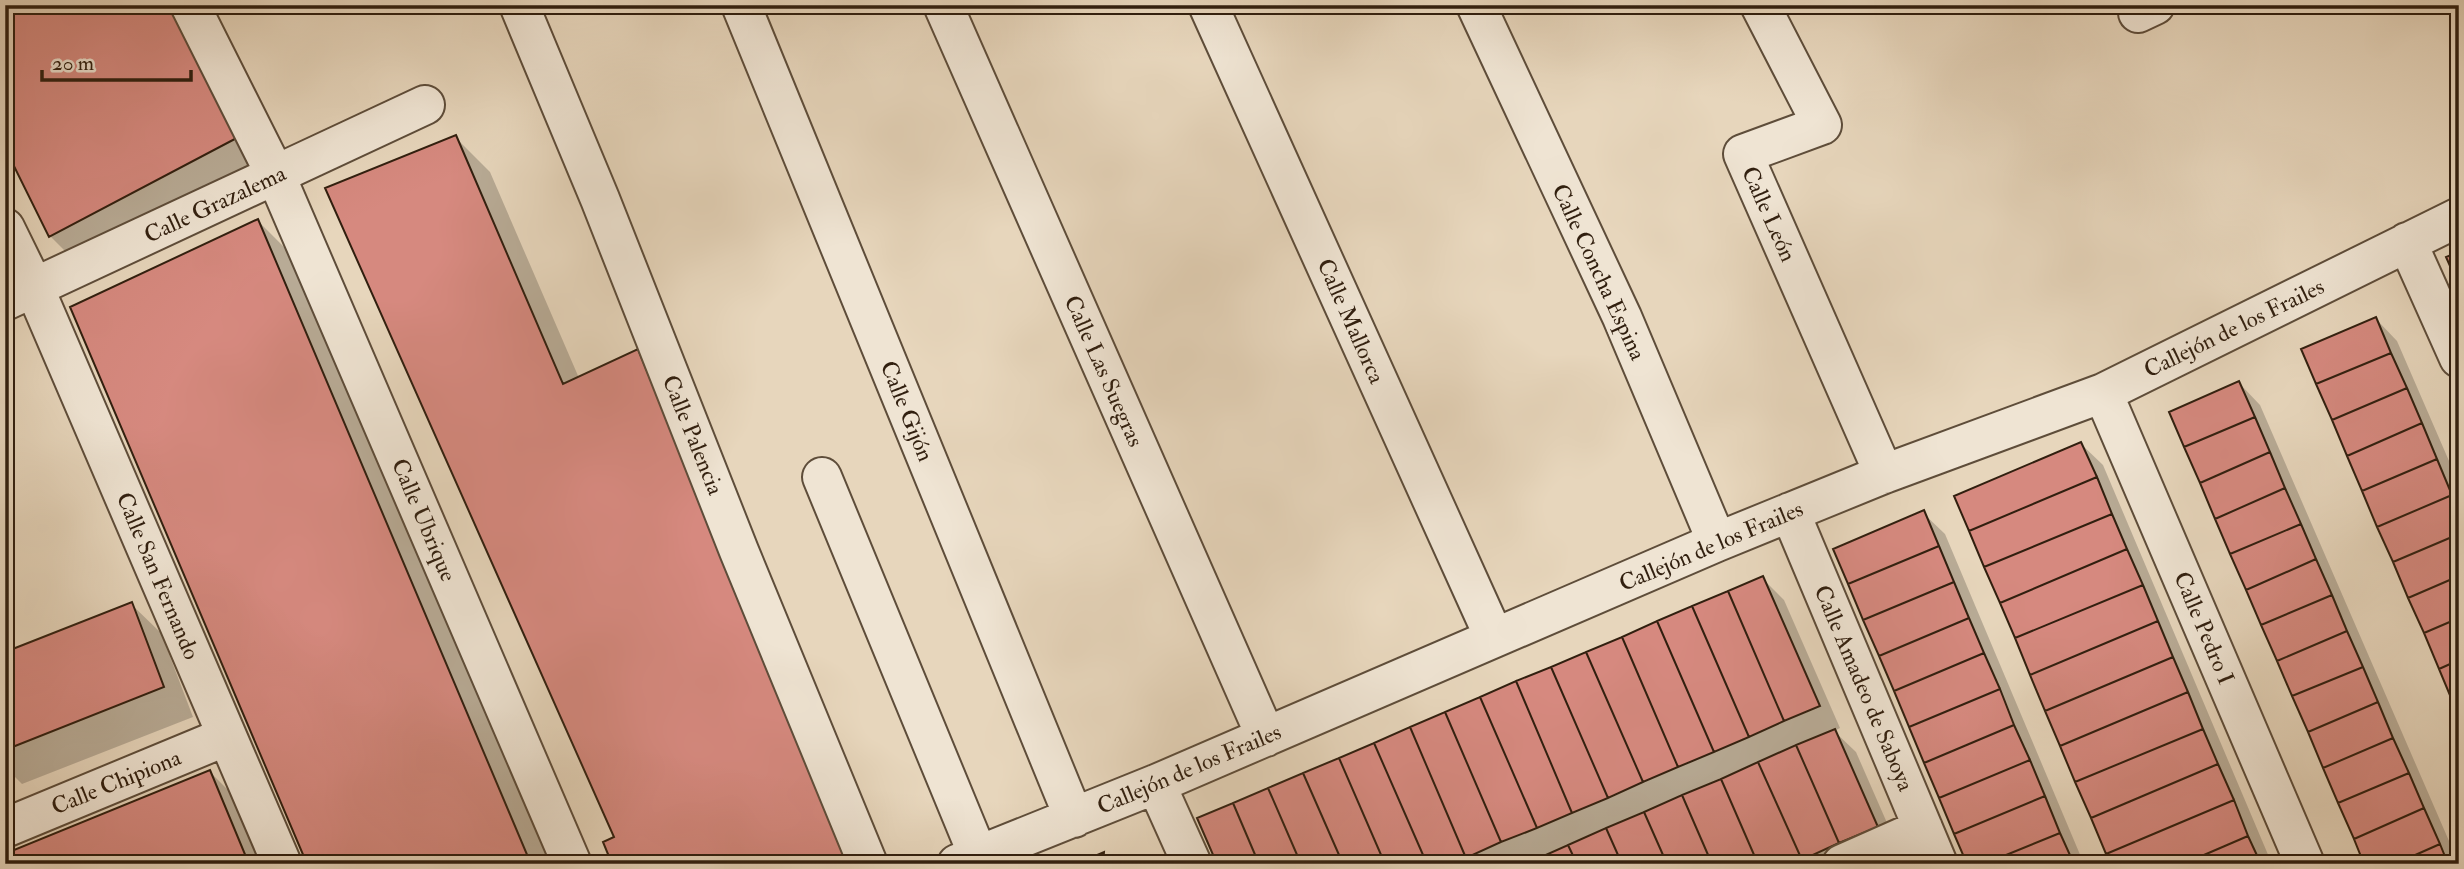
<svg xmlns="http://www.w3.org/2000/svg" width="2464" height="869" font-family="'IM FELL Double Pica',serif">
<rect width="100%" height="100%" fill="#e7d6bc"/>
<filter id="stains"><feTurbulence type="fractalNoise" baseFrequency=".00286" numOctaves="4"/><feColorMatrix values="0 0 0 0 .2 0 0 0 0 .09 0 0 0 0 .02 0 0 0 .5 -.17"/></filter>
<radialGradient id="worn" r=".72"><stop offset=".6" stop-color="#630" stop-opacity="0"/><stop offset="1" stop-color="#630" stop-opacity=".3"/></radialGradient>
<path fill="#0003" d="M 197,5 L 284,167 L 85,271 L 50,236 L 5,144 Z
M 455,137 L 490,172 L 579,378 L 638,352 L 673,387 L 617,838 Z
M 258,221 L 293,256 L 550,864 L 308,864 Z
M 2376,319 L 2397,341 L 2459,484 L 2459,711 L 2303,350 Z
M 2239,383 L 2260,405 L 2459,864 L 2367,864 Z
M 2081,444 L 2103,465 L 2272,864 L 2112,864 Z
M 1923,513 L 1945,534 L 2084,864 L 1968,864 Z
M 1762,578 L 1784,600 L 1840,728 L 1834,731 L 1856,752 L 1898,848 L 1862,864 L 1219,864 Z
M 131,604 L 161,633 L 193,717 L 22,784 L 5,767 L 5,654 Z
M 210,772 L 245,807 L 268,864 L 16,864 Z
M 1104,854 L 1114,864 L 1080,864 Z"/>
<path fill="#d6897f" stroke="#311f0f" stroke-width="2" d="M 5,5 L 182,5 L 250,131 L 49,237 L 5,148 Z
M 456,135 L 563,384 L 638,349 L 848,864 L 612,864 L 603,842 L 614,837 L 325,188 Z
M 258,219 L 531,864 L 307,864 L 70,307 Z
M 2459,252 L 2459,286 L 2446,257 Z
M 2376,317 L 2391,353 L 2316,384 L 2301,349 Z
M 2391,353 L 2407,388 L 2332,420 L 2316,384 Z
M 2239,381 L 2255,417 L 2184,447 L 2169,412 Z
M 2407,388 L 2422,423 L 2347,456 L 2332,420 Z
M 2255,417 L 2270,452 L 2200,483 L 2184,447 Z
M 2422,423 L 2437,459 L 2362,491 L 2347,456 Z
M 2081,442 L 2097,477 L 1969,531 L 1954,496 Z
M 2270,452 L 2285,488 L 2215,519 L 2200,483 Z
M 2437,459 L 2452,495 L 2377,527 L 2362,491 Z
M 2097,477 L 2112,514 L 1984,567 L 1969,531 Z
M 2285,488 L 2301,524 L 2230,554 L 2215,519 Z
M 2452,495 L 2459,509 L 2459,534 L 2393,562 L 2377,527 Z
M 1924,510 L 1939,546 L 1848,584 L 1833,549 Z
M 2112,514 L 2127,549 L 2000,603 L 1984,567 Z
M 2301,524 L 2316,559 L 2246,590 L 2230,554 Z
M 2459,534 L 2459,576 L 2408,598 L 2393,562 Z
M 1939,546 L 1954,582 L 1863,620 L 1848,584 Z
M 2127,549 L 2143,585 L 2015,638 L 2000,603 Z
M 2316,559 L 2332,595 L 2261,625 L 2246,590 Z
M 1763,576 L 1820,706 L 1784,721 L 1728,591 Z
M 2459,576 L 2459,618 L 2424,633 L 2408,598 Z
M 1954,582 L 1969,618 L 1879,656 L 1863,620 Z
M 2143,585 L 2158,621 L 2030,675 L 2015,638 Z
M 1728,591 L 1784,721 L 1749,737 L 1692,606 Z
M 2332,595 L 2347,631 L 2277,661 L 2261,625 Z
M 132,602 L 164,687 L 5,750 L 5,652 Z
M 1692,606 L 1749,737 L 1714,752 L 1657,621 Z
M 1969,618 L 1984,653 L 1894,691 L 1879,656 Z
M 2459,618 L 2459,660 L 2439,669 L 2424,633 Z
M 1657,621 L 1714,752 L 1678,767 L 1622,637 Z
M 2158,621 L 2173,657 L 2045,711 L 2030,675 Z
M 2347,631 L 2363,667 L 2292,696 L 2277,661 Z
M 1622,637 L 1678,767 L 1643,782 L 1586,652 Z
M 1586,652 L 1643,782 L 1608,798 L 1551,667 Z
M 1984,653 L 2000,689 L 1909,727 L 1894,691 Z
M 2173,657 L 2188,692 L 2060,746 L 2045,711 Z
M 2459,660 L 2459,703 L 2454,705 L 2439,669 Z
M 1551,667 L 1608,798 L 1572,813 L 1516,681 Z
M 2363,667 L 2378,702 L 2308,732 L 2292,696 Z
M 1516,681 L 1572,813 L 1537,828 L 1480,697 Z
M 2000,689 L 2014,725 L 1924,763 L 1909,727 Z
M 2188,692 L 2203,729 L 2075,782 L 2060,746 Z
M 1480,697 L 1537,828 L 1501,842 L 1445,712 Z
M 2378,702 L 2393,738 L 2323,768 L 2308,732 Z
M 1445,712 L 1501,842 L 1466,858 L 1410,727 Z
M 2014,725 L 2030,760 L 1939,798 L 1924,763 Z
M 1410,727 L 1466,858 L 1453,864 L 1427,864 L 1374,743 Z
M 1835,729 L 1878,827 L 1839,843 L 1796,745 Z
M 2203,729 L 2218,764 L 2091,818 L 2075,782 Z
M 2393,738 L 2409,773 L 2338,803 L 2323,768 Z
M 1374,743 L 1427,864 L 1385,864 L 1339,758 Z
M 1796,745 L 1839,843 L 1802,860 L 1758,762 Z
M 1339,758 L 1385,864 L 1343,864 L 1303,773 Z
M 2030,760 L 2045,796 L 1954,834 L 1939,798 Z
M 1758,762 L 1802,860 L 1793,864 L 1758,864 L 1721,779 Z
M 2218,764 L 2234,800 L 2106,854 L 2091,818 Z
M 210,770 L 249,864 L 14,864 L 9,852 Z
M 1303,773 L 1343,864 L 1301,864 L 1268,788 Z
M 2409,773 L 2424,808 L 2354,839 L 2338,803 Z
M 1721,779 L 1758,864 L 1712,864 L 1682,795 Z
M 1268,788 L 1301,864 L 1259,864 L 1233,803 Z
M 1682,795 L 1712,864 L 1667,864 L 1644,812 Z
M 2045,796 L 2060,833 L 1984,864 L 1967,864 L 1954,834 Z
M 2234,800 L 2248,836 L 2183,864 L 2110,864 L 2106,854 Z
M 1233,803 L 1259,864 L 1217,864 L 1197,818 Z
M 2424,808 L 2440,844 L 2395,864 L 2364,864 L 2354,839 Z
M 1644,812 L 1667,864 L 1622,864 L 1606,828 Z
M 1606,828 L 1622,864 L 1577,864 L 1568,845 Z
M 2060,833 L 2074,864 L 1984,864 Z
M 2248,836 L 2261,864 L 2183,864 Z
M 2440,844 L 2448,864 L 2395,864 Z
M 1568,845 L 1577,864 L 1531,864 L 1530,862 Z
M 1104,852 L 1103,864 L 1076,864 Z"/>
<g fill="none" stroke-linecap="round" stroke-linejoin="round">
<defs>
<path id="minor" d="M 190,5 L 276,176 L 572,864
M 519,5 L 600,199 L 739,551 L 868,864
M 741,5 L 1074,818
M 943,5 L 1266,737
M 1208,5 L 1494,637
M 1476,5 L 1622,317 L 1717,542
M 1760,5 L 1822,125 L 1743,154 L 1884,474
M 2138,13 L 2155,5
M 5,228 L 34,287 L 282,864
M 2407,242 L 2459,358
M 5,301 L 425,105
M 2103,393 L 2305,864
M 822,477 L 978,855
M 1790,512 L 1938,864
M 1156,784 L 1192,864
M 5,828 L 227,736
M 957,864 L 1156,784 L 1717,542 L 1884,474 L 2103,393 L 2459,217
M 1842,864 L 1923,828"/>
</defs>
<use href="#minor" stroke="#5e4d3a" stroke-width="42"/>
<use href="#minor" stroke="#efe4d3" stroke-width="38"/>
</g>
<g text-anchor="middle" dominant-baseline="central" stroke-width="6" stroke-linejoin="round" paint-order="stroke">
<g font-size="23" fill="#311f0f" stroke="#efe4d3">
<text transform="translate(215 204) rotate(-25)">Calle Grazalema</text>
<text transform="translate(1769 214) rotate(66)">Calle León</text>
<text transform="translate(1599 272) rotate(65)">Calle Concha Espina</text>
<text transform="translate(1351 321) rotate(66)">Calle Mallorca</text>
<text transform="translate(2234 328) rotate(-26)">Callejón de los Frailes</text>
<text transform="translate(1104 371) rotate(66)">Calle Las Suegras</text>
<text transform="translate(907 411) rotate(68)">Calle Gijón</text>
<text transform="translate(693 435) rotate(68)">Calle Palencia</text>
<text transform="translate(424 520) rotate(67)">Calle Ubrique</text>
<text transform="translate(1711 546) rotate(-23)">Callejón de los Frailes</text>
<text transform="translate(158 576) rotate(67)">Calle San Fernando</text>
<text transform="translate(2204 628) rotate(67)">Calle Pedro I</text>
<text transform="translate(1864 688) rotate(67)">Calle Amadeo de Saboya</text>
<text transform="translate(1189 769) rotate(-23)">Callejón de los Frailes</text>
<text transform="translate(116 782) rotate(-22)">Calle Chipiona</text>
</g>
</g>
<rect width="2464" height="869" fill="none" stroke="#e7d6bc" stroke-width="28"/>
<rect x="7" y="7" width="2450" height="855" fill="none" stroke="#311f0f" stroke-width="3.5"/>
<rect x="14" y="14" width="2436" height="841" fill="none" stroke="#311f0f" stroke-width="2"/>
<path d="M42 70v10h149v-10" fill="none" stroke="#311f0f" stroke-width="3.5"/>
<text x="52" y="70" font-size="21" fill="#311f0f" stroke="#efe4d3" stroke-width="5" paint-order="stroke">20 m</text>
<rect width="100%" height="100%" filter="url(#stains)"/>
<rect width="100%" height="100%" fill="url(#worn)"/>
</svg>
